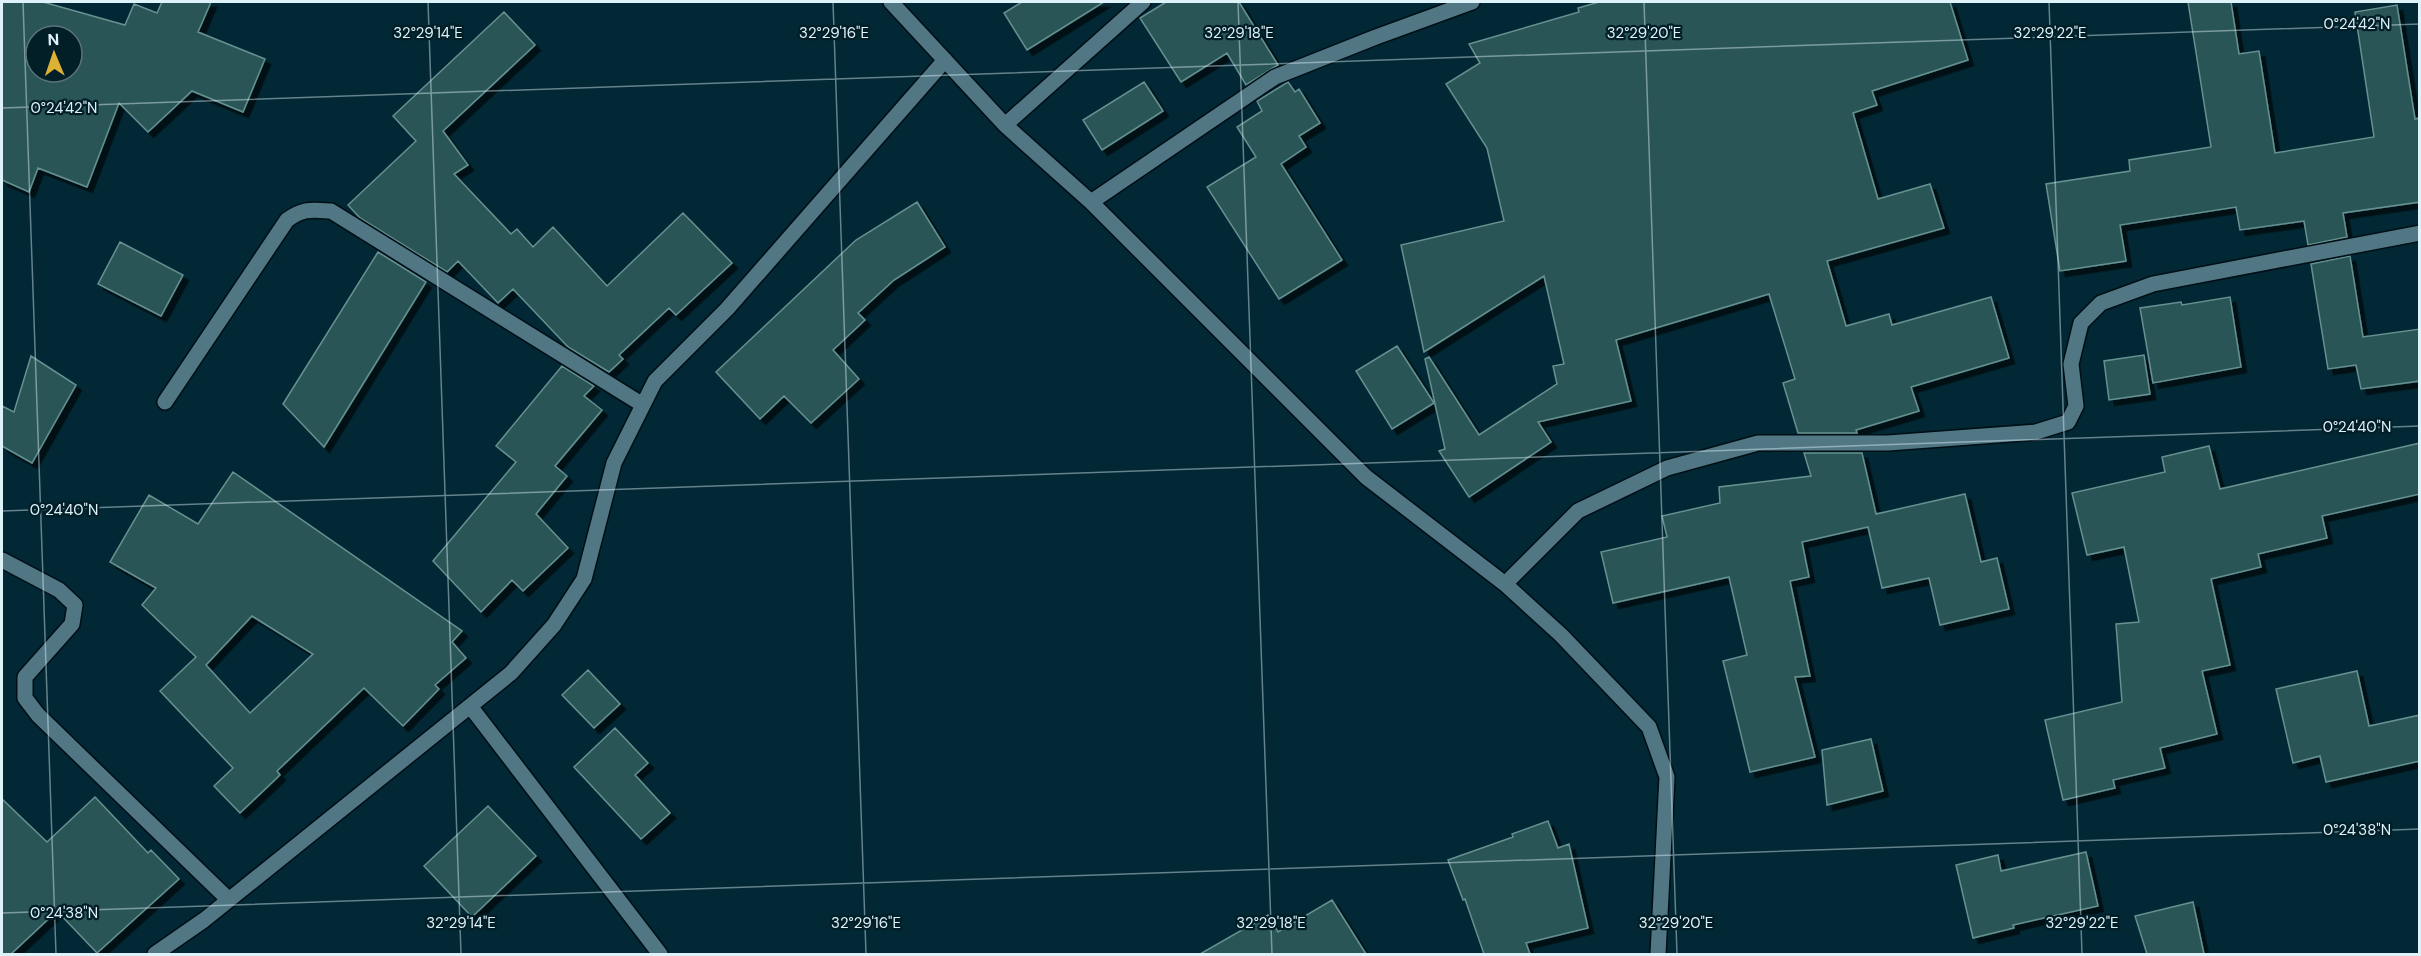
<svg xmlns="http://www.w3.org/2000/svg" width="2421" height="956" font-family="'DM Sans',sans-serif">
<defs>
<filter id="shadow"><feDropShadow dx="5.5" dy="5.5" stdDeviation="0" flood-color="#0009"/></filter>
</defs>
<rect width="100%" height="100%" fill="#012834"/>
<path fill="#2b5556" stroke="#659191" stroke-width="1.5" fill-rule="evenodd" filter="url(#shadow)" d="M 2,2 L 43,2 L 125,25 L 134,4 L 157,13 L 162,2 L 211,2 L 198,32 L 265,59 L 243,112 L 192,91 L 148,132 L 119,103 L 87,187 L 38,168 L 29,192 L 2,180 ZM 36,36 L 72,36 L 72,72 L 36,72 Z
M 1022,2 L 1104,2 L 1027,50 L 1004,13 Z
M 1166,2 L 1239,2 L 1278,65 L 1246,85 L 1227,53 L 1181,82 L 1140,18 Z
M 1599,2 L 1950,2 L 1968,60 L 1872,91 L 1877,105 L 1853,113 L 1878,199 L 1930,184 L 1944,228 L 1827,261 L 1846,326 L 1889,314 L 1892,325 L 1991,297 L 2009,358 L 1911,387 L 1919,411 L 1856,430 L 1857,433 L 1798,433 L 1783,383 L 1795,379 L 1769,294 L 1616,340 L 1631,401 L 1538,422 L 1551,442 L 1469,497 L 1439,451 L 1445,449 L 1425,359 L 1429,357 L 1479,435 L 1557,384 L 1553,366 L 1564,364 L 1544,276 L 1424,352 L 1401,245 L 1504,221 L 1487,148 L 1446,84 L 1480,63 L 1469,44 L 1579,12 L 1578,8 Z
M 2188,2 L 2231,2 L 2239,54 L 2259,51 L 2275,153 L 2374,137 L 2355,12 L 2397,5 L 2415,119 L 2420,118 L 2420,202 L 2343,213 L 2347,237 L 2308,245 L 2304,221 L 2240,230 L 2236,207 L 2120,225 L 2126,261 L 2060,271 L 2046,184 L 2130,171 L 2129,160 L 2211,147 Z
M 504,12 L 535,45 L 443,131 L 468,165 L 454,174 L 511,234 L 517,229 L 533,247 L 553,227 L 607,286 L 683,213 L 732,263 L 676,315 L 669,308 L 619,355 L 623,359 L 609,372 L 568,347 L 513,289 L 498,303 L 458,261 L 447,272 L 360,218 L 348,205 L 416,141 L 393,116 Z
M 1144,82 L 1163,111 L 1102,150 L 1083,120 Z
M 1288,82 L 1295,92 L 1299,89 L 1320,123 L 1299,136 L 1306,147 L 1281,164 L 1342,260 L 1279,299 L 1207,187 L 1256,157 L 1237,127 L 1262,111 L 1257,101 Z
M 917,202 L 945,247 L 894,280 L 858,313 L 865,320 L 833,350 L 859,379 L 811,423 L 784,396 L 760,419 L 716,372 L 856,240 Z
M 120,242 L 183,275 L 161,316 L 98,284 Z
M 378,252 L 426,282 L 324,447 L 283,404 Z
M 2350,256 L 2363,337 L 2420,329 L 2420,381 L 2361,389 L 2356,365 L 2328,369 L 2311,264 Z
M 2230,297 L 2241,367 L 2153,383 L 2140,308 L 2181,302 L 2182,305 Z
M 1397,346 L 1434,403 L 1392,429 L 1356,371 Z
M 2144,355 L 2150,394 L 2109,400 L 2104,361 Z
M 31,356 L 76,385 L 32,463 L 2,446 L 2,406 L 14,412 Z
M 562,366 L 594,386 L 584,396 L 602,410 L 555,466 L 567,476 L 536,514 L 568,548 L 523,591 L 512,580 L 481,612 L 433,561 L 516,462 L 496,446 Z
M 2420,443 L 2420,494 L 2322,516 L 2327,538 L 2258,554 L 2261,567 L 2211,579 L 2230,665 L 2202,671 L 2217,734 L 2160,748 L 2165,768 L 2113,780 L 2115,788 L 2063,800 L 2045,720 L 2122,702 L 2116,624 L 2139,622 L 2124,547 L 2087,555 L 2072,493 L 2165,472 L 2162,457 L 2209,446 L 2220,489 Z
M 1804,453 L 1862,453 L 1876,514 L 1965,494 L 1981,562 L 1997,558 L 2009,609 L 1940,625 L 1929,578 L 1882,588 L 1868,527 L 1802,542 L 1809,577 L 1790,581 L 1810,676 L 1795,677 L 1815,757 L 1750,772 L 1723,661 L 1747,655 L 1729,577 L 1613,603 L 1601,552 L 1667,537 L 1662,516 L 1720,503 L 1719,487 L 1811,476 Z
M 233,472 L 462,631 L 452,642 L 466,658 L 435,685 L 439,689 L 403,726 L 364,688 L 277,771 L 280,775 L 240,813 L 214,786 L 233,768 L 160,691 L 196,657 L 142,605 L 156,588 L 110,562 L 149,495 L 198,524 ZM 252,616 L 313,654 L 250,713 L 206,665 Z
M 588,670 L 620,704 L 594,728 L 562,695 Z
M 2357,671 L 2369,726 L 2420,715 L 2420,761 L 2326,782 L 2320,756 L 2293,763 L 2276,689 Z
M 615,728 L 648,763 L 635,775 L 670,813 L 641,839 L 574,767 Z
M 1871,739 L 1883,791 L 1827,805 L 1822,750 Z
M 95,797 L 148,853 L 151,850 L 179,879 L 97,953 L 57,911 L 11,954 L 2,954 L 2,799 L 47,842 Z
M 488,806 L 536,856 L 472,917 L 424,866 Z
M 1548,821 L 1558,848 L 1569,844 L 1588,928 L 1526,943 L 1530,954 L 1484,954 L 1465,899 L 1463,900 L 1448,860 L 1513,837 L 1512,834 Z
M 2086,852 L 2098,906 L 2013,925 L 2014,928 L 1973,938 L 1956,865 L 1998,855 L 2001,871 Z
M 1332,900 L 1366,954 L 1200,954 L 1268,915 L 1278,932 Z
M 2193,902 L 2204,954 L 2147,954 L 2135,916 Z"/>
<g fill="none" stroke-linecap="round" stroke-linejoin="round">
<defs>
<path id="street" d="M 891,2 L 1005,125 L 1091,202 L 1366,477 L 1505,584 L 1561,635 L 1649,727 L 1667,777 L 1658,954
M 1005,125 L 1143,2
M 1091,202 L 1275,77 L 1376,37 L 1472,2
M 165,402 L 287,220 C 304,208 311,210 331,211 L 643,405
M 2,560 L 59,590 L 75,605 L 72,624 L 25,677 L 25,698 L 38,715 L 229,900
M 1505,584 L 1578,511 L 1667,468 L 1758,443 L 1888,443 L 2036,432 L 2068,422 L 2076,406 L 2071,364 L 2081,323 L 2101,303 L 2153,284 L 2420,233
M 470,706 L 660,954
M 155,954 L 204,920 L 511,673 L 554,625 L 584,579 L 614,463 L 655,381 L 727,309 L 945,60"/>
</defs>
<use href="#street" stroke="#000f16" stroke-width="18"/>
<use href="#street" stroke="#517785" stroke-width="15"/>
</g>
<path fill="none" stroke="#def2fa" stroke-width="1.5" stroke-opacity="0.45" d="M 23,2 L 56,954M 428,2 L 461,954M 833,2 L 866,954M 1238,2 L 1272,954M 1644,2 L 1677,954M 2049,2 L 2082,954M 2,108 L 2420,24M 2,511 L 2420,426M 2,913 L 2420,829"/>
<g font-size="15" text-anchor="middle" fill="#def2fa" stroke="#021e27" stroke-width="4.5" stroke-linejoin="round" paint-order="stroke">
<text x="2357" y="29">0°24'42"N</text>
<text x="428" y="38">32°29'14"E</text>
<text x="834" y="38">32°29'16"E</text>
<text x="1239" y="38">32°29'18"E</text>
<text x="1644" y="38">32°29'20"E</text>
<text x="2050" y="38">32°29'22"E</text>
<text x="64" y="113">0°24'42"N</text>
<text x="2357" y="432">0°24'40"N</text>
<text x="64" y="515">0°24'40"N</text>
<text x="2357" y="835">0°24'38"N</text>
<text x="64" y="918">0°24'38"N</text>
<text x="461" y="928">32°29'14"E</text>
<text x="866" y="928">32°29'16"E</text>
<text x="1271" y="928">32°29'18"E</text>
<text x="1676" y="928">32°29'20"E</text>
<text x="2082" y="928">32°29'22"E</text>
</g>
<rect width="2421" height="956" fill="none" stroke="#def2fa" stroke-width="6"/>
<g transform="translate(54 54) rotate(358)"><circle r="28" fill="#021e27" stroke="#5a737b" stroke-width="1.5"/>
<path d="M0-4.5L10 22L0 15L-10 22Z" fill="#ddb133"/>
<text y="-9" font-size="16" font-weight="bold" text-anchor="middle" fill="#def2fa">N</text>
</g>
</svg>
